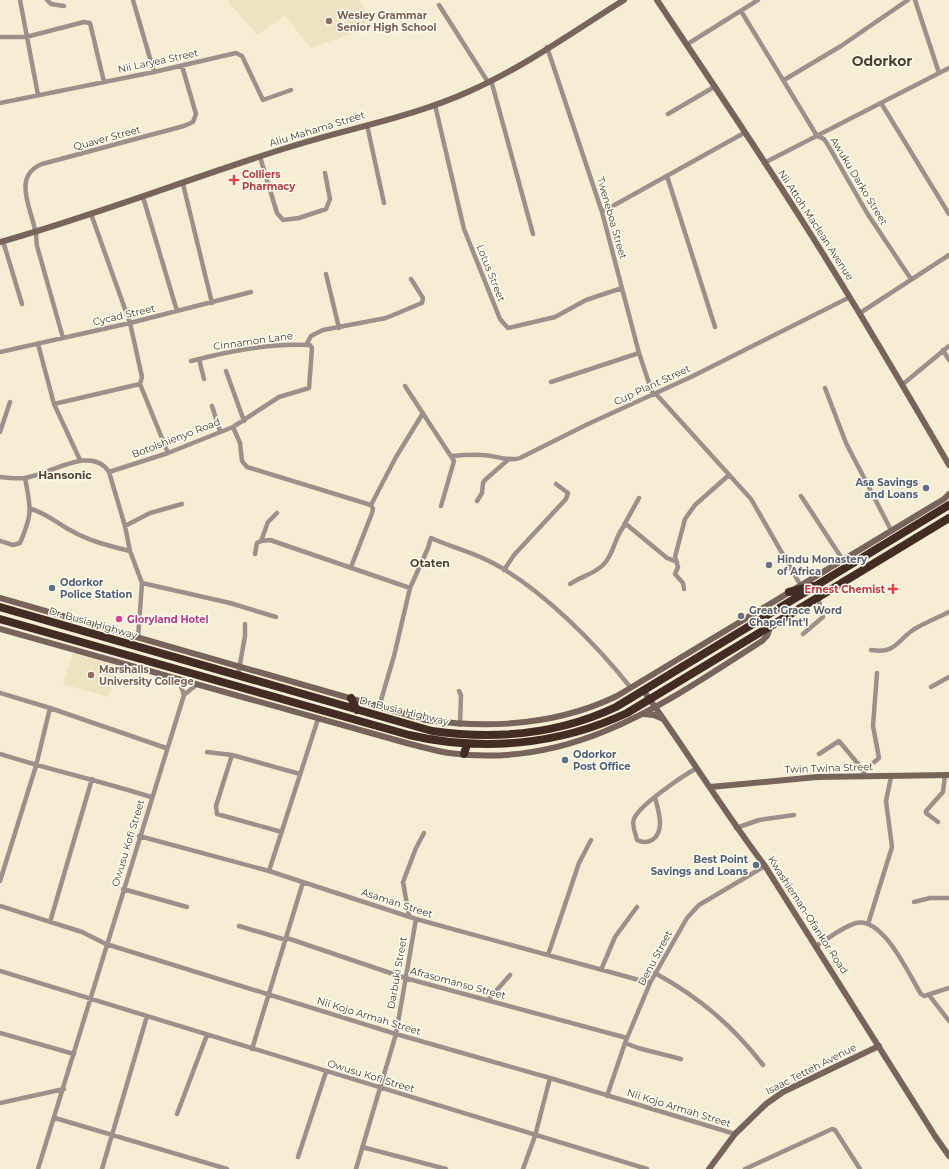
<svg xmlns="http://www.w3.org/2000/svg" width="949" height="1169" font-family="Montserrat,sans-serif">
<rect width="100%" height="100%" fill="#f6eed2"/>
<path fill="#eee3c0" d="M 227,0 L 360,0 L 371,27 L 310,48 L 285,15 L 257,35 Z
M 73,653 L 118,665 L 109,697 L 63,684 Z"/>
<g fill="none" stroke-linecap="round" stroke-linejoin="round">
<path stroke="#9d908b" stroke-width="4.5" d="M 20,0 L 38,95
M 47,0 L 51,4 L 64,6
M 133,0 L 154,72
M 915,0 L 939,73
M 439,5 L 488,82
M 741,11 L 808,121 L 817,136 L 824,139 L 828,145 L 867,213 L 911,279
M 0,37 L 26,37 L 84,22 L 90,23 L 104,82
M 686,45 L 758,0
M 547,47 L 602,212 L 639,353 L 653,395
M 491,80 L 533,234
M 784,80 L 841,46 L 908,0
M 0,103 L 154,72 L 236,53 L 242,56 L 263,100 L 291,90
M 881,103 L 949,214
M 435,105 L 464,229 L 500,319 L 508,328 L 555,317 L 586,300 L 622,288
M 668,114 L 714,87
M 367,125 L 384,203
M 260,157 L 277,213 L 283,220 L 299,218 L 326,209 L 330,199 L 325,173
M 764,163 L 949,68
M 667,176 L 715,327
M 183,184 L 212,303
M 143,197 L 177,311
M 602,212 L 744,133
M 91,214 L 130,323 L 142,377 L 140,384 L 168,453
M 3,241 L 22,304
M 326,274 L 339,328
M 860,313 L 949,255
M 63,338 L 37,246 C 36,241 37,235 35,230 C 31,208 12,176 42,164 L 184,126 L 193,122 L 196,114 L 182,66
M 38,344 L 54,404 L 80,460
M 306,345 L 311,336 L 323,330 L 386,318 L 422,303 L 423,298 L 411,279
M 943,350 L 949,360
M 0,352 L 130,323 L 251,292
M 199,359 L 204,379
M 226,371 L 244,421
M 551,382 L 639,353
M 903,384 L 949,346
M 405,386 L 454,461 L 441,506
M 825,388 L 846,443 L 891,530
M 656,394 L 751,499 L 801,586
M 54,404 L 140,384
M 212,406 L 220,431
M 233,427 L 240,443 L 242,461 L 247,467 L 371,505
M 0,432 L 10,402
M 452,456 C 462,455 472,454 482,455 C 494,455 509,462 520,458 L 588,424 L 691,377 L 850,297
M 109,472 L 125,526 L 130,551 L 142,583 L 138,638
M 0,477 C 8,478 17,479 25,478 C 49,475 92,444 109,472 L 168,453 L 233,427 L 279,397 L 309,388 L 312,348 L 310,345 C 270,343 230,351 191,361
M 801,496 L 843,560
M 477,501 L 482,493 L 483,483 L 485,480 L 509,459
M 371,505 L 396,457 L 423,413
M 31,509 C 46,513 57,523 70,530 C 89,541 109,546 130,551
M 624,525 L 639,498
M 125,526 L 150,513 L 182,504
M 0,541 L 13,545 L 20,543 C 33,513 31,509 25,478
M 261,541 L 268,522 L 277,513
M 255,554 L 257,543 L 261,541 L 270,540 L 410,588
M 351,567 L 372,513 L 373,509 L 371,505
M 504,570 L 514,555 L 566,499 L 568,493 L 556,484
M 142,583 L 230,603 L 276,617
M 570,584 C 580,577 594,574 603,565 C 615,554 614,535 626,524 L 667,558 L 677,562
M 684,589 L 683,583 L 675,574 L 678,567 L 675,557 L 685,519 L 695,505 L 729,475
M 803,634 L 823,617 L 818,597
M 871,650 C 895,654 896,642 913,630 C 924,623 937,618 949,612
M 238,675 L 245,636 L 245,624
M 179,680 L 184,695
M 931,687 L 949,677
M 459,691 L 461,695 L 460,725
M 0,693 L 50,708 L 166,748
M 379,707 L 394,656 L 410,588 L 428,548 L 431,538 C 451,547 473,552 493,563 C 543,590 596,644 631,688
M 207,752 L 232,755 L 300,774
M 0,754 C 50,770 101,781 151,797
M 819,754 L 839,741 L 864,771
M 232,755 L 216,806 L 217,814 L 282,832
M 863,776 L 864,771 L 879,758 L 873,726 L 877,673
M 655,797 C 658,810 666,831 652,840 C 647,843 643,843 637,840 C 636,834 631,825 634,819 C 638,806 684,775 697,768
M 938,822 L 926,813 L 926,811 L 943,792 L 945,775
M 736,828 L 759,820 L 794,815
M 139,836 L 269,871 L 416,919 L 650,983
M 269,871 L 318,719
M 0,881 L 36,766 L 50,708
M 123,889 L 187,907
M 914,902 L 930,898 L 949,898
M 0,906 L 82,932 L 106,944 L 396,1034 L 550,1078 L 735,1134
M 409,916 L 403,882 L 416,848 L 424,833
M 50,922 L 92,779
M 868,924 L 892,847 L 886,801 L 891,777
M 239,926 L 286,940
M 287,938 L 405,978 L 627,1038
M 816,946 C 828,939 842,927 856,923 C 883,916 909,975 921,994 L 924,996 L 949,988
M 548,955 L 579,863 L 591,840
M 601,970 L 615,937 L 637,907
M 0,971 L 647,1169
M 655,973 C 700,998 732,1025 763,1065
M 929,995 L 949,1021
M 488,1000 L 510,975
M 0,1033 L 74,1054
M 625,1043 L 638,1048 L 681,1059
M 252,1049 L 303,882
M 607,1096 L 625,1043 L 650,983 L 687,918 L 699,905 L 765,866
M 0,1103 L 64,1089
M 177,1114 L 207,1035
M 55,1118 L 227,1169
M 362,1147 L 446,1169
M 298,1157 L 326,1072
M 38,1169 L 184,695 L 196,685
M 102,1169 L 147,1016
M 356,1169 L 396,1034 L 416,919
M 523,1169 L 535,1136 L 550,1078
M 745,1169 L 832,1129 L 835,1130 L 860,1169"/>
<path stroke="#76645d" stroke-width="6" d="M 657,0 C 706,74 756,147 803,222 C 854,302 902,384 949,465
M 0,242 C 96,215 188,179 283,149 C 344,129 411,118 470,91 C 524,67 574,31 624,0
M 0,598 L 426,720 C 491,729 557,725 617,696 L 944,499 L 949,494
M 0,629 L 410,744 C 423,747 436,751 449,753 C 572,770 664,704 762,641 L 767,636 L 771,625
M 643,690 C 685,748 722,809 765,866 L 935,1136 L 949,1156
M 643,714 L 654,715 L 663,719
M 710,787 L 817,777 L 949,775
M 709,1169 L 735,1134 L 766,1104 L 783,1092 L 879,1046"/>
<path stroke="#432c23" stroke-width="8" d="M 789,592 L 813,586
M 0,607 L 432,731 C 496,740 557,735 616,707 L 949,505
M 0,619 L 409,735 C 482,752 559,745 627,713 L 949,518
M 351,698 L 357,710
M 464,754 L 467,744"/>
</g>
<g fill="#8d6e63" stroke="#fefbf0" stroke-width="1.5">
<circle cx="329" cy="21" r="4"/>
<circle cx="91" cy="675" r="4"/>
</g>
<g fill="#e0444e" stroke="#fefbf0" stroke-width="1.5">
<path d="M232 174h4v4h4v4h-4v4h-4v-4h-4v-4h4z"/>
<path d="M891 583h4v4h4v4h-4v4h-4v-4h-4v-4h4z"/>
</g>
<g fill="#5c6f8a" stroke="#fefbf0" stroke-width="1.5">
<circle cx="926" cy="488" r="4"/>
<circle cx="52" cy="588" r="4"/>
<circle cx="565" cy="760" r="4"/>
<circle cx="756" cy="865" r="4"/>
</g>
<g fill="#6b7280" stroke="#fefbf0" stroke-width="1.5">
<circle cx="769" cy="565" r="4"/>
<circle cx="741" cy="616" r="4"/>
</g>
<circle fill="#d1479c" stroke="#fefbf0" stroke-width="1.5" cx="119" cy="619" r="4"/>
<g text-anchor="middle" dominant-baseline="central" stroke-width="3" stroke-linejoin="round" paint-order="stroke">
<g font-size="10" font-weight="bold" fill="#785e54" stroke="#fefbf0" text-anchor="start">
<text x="337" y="15">Wesley Grammar<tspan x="337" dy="12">Senior High School</tspan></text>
<text x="99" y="669">Marshalls<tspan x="99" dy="12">University College</tspan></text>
</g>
<g font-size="10" fill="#3b382d" stroke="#fefbf0">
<text transform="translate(158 61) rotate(-12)">Nii Laryea Street</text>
<text transform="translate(317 129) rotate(-17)">Aliu Mahama Street</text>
<text transform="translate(107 138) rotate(-15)">Quaver Street</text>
<text transform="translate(859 181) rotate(59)">Awuku Darko Street</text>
<text transform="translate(612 218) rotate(74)">Tweneboa Street</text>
<text transform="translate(816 225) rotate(57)">Nii Attoh Maclean Avenue</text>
<text transform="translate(491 273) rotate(68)">Lotus Street</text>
<text transform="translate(124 315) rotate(-13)">Cycad Street</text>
<text transform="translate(253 341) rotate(-8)">Cinnamon Lane</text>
<text transform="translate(652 385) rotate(-25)">Cup Plant Street</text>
<text transform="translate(176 438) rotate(-21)">Botoishienyo Road</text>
<text transform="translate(93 623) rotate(16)">Dr. Busia Highway</text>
<text transform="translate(404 711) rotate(14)">Dr. Busia Highway</text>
<text transform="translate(829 768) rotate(-2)">Twin Twina Street</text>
<text transform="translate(128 843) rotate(-73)">Owusu Kofi Street</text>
<text transform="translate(397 903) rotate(18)">Asaman Street</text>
<text transform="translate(808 915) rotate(57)">Kwashieman-Ofankor Road</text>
<text transform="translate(655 958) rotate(-62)">Denu Street</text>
<text transform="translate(397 973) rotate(-80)">Darbuki Street</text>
<text transform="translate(458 983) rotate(15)">Afrasomanso Street</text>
<text transform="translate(369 1016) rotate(17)">Nii Kojo Armah Street</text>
<text transform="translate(811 1069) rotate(-27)">Isaac Tetteh Avenue</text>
<text transform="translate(371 1076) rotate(17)">Owusu Kofi Street</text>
<text transform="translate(679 1108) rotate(17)">Nii Kojo Armah Street</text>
</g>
<g font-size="10" font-weight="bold" fill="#be3a42" stroke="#fefbf0" text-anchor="start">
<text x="242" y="174">Colliers<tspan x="242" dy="12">Pharmacy</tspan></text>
<text x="885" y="589" text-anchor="end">Ernest Chemist</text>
</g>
<g font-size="10" font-weight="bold" fill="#4e5e75" stroke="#fefbf0" text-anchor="end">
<text x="918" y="482">Asa Savings<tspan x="918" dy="12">and Loans</tspan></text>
<text x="60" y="582" text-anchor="start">Odorkor<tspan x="60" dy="12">Police Station</tspan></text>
<text x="573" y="754" text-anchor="start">Odorkor<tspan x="573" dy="12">Post Office</tspan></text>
<text x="748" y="859">Best Point<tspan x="748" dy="12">Savings and Loans</tspan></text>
</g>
<g font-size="10" font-weight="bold" fill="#5b616d" stroke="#fefbf0" text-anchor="start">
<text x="777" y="559">Hindu Monastery<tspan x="777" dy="12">of Africa</tspan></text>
<text x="749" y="610">Great Grace Word<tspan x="749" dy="12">Chapel Int'l</tspan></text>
</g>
<g font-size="10" font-weight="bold" fill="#b23c85" stroke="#fefbf0" text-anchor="start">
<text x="127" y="619">Gloryland Hotel</text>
</g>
<g font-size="11" font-weight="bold" fill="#4c442d" stroke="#fefbf0">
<text x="65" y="475">Hansonic</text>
<text x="430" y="563">Otaten</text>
</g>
<g font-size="14" font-weight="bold" fill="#4c442d" stroke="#fefbf0">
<text x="882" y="61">Odorkor</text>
</g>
</g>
</svg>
